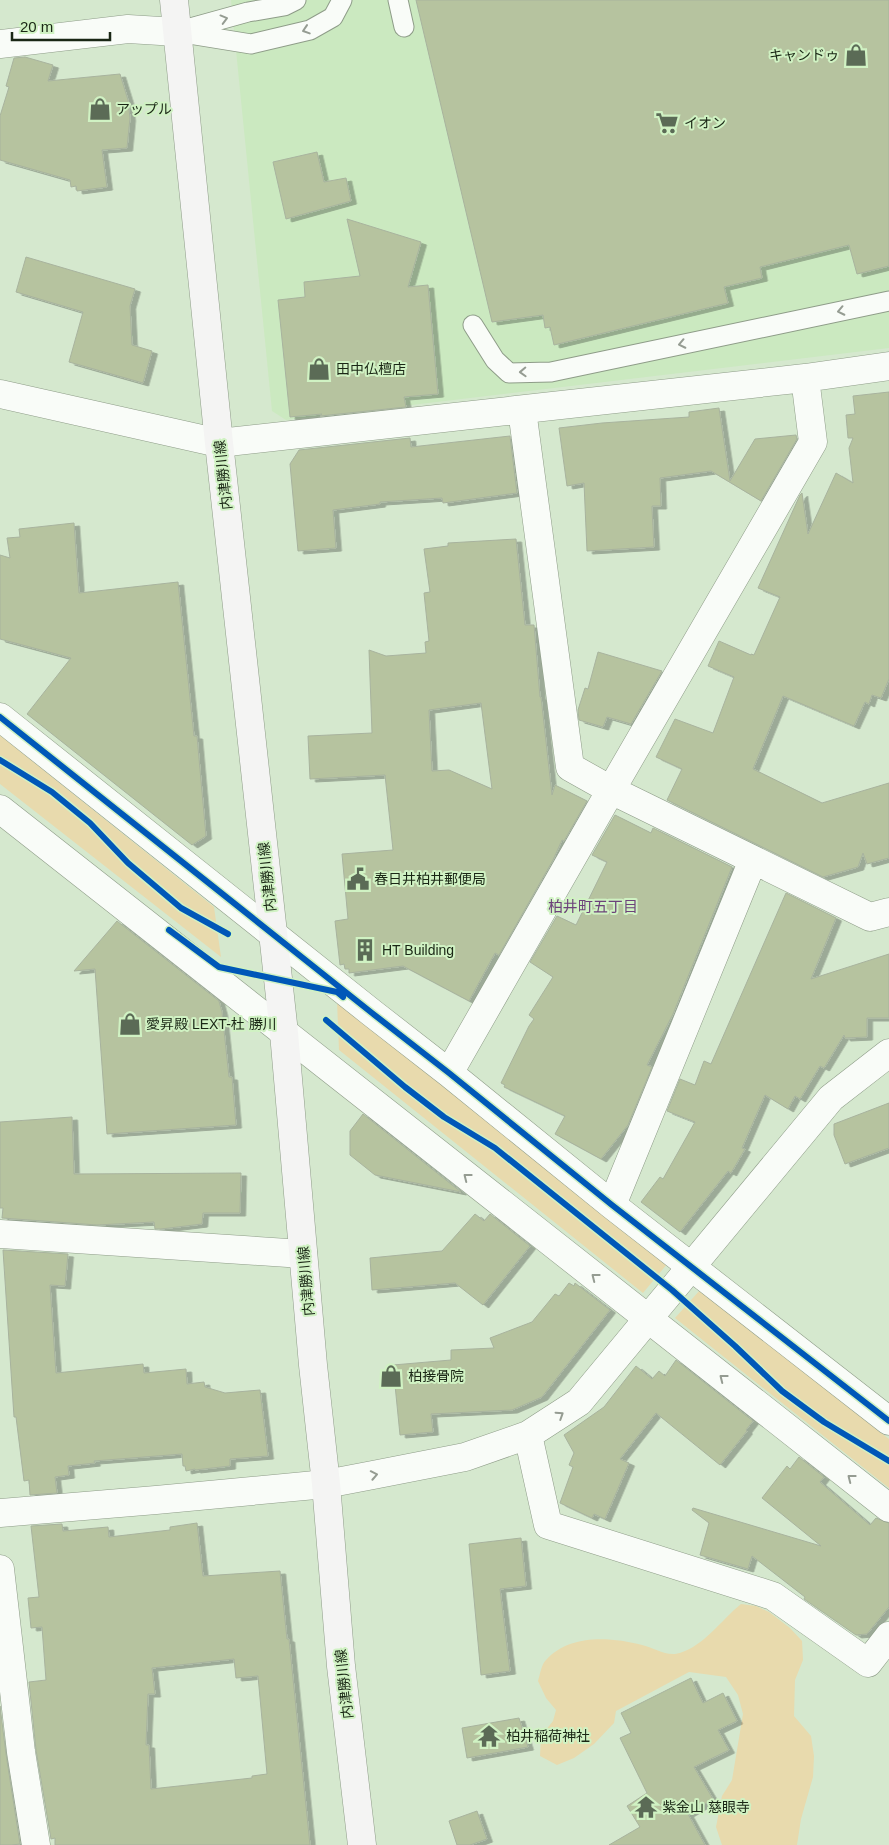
<svg xmlns="http://www.w3.org/2000/svg" width="889" height="1845" font-family="Helvetica,'Noto Sans JP',sans-serif">
<defs>
<filter id="shadow"><feDropShadow dx="5.5" dy="3" stdDeviation="0" flood-color="#0004"/></filter>
</defs>
<rect width="100%" height="100%" fill="#d5e8ce"/>
<path fill="#cbe9c0" d="M 231,0 L 889,0 L 889,348 L 286,420 L 272,411 Z"/>
<path fill="#e8daad" d="M 0,735 L 214,907 L 221,957 L 0,784 Z
M 337,1001 L 668,1263 L 643,1293 L 339,1050 Z
M 700,1290 L 889,1439 L 889,1488 L 675,1318 Z
M 741,1604 L 756,1606 L 769,1612 L 790,1628 L 802,1641 L 803,1660 L 795,1680 L 794,1716 L 811,1736 L 814,1756 L 813,1777 L 801,1819 L 797,1845 L 722,1845 L 716,1827 L 722,1796 L 732,1780 L 743,1714 L 738,1695 L 726,1677 L 689,1672 L 616,1711 L 614,1723 L 594,1744 L 574,1758 L 557,1765 L 540,1756 L 541,1736 L 553,1721 L 556,1710 L 546,1698 L 538,1681 C 540,1675 541,1665 546,1660 C 570,1634 610,1637 642,1645 C 652,1647 664,1655 675,1654 C 701,1650 721,1620 741,1604 Z"/>
<path fill="#b6c39f" stroke="#a8b39e" fill-rule="evenodd" filter="url(#shadow)" d="M 416,0 L 889,0 L 889,266 L 857,274 L 849,245 L 760,267 L 762,278 L 724,287 L 728,303 L 554,345 L 550,327 L 545,328 L 543,315 L 492,322 Z
M 25,57 L 53,65 L 48,81 L 120,74 L 128,100 L 130,118 L 127,148 L 102,150 L 107,187 L 77,191 L 76,186 L 71,187 L 70,180 L 0,160 L 0,116 L 9,87 L 6,86 L 14,58 Z
M 317,152 L 324,182 L 346,178 L 351,201 L 286,219 L 273,162 Z
M 347,219 L 421,242 L 408,287 L 428,285 L 438,394 L 404,397 L 406,407 L 320,416 L 322,414 L 290,417 L 278,300 L 305,297 L 304,282 L 360,276 Z
M 26,257 L 135,289 L 130,306 L 132,345 L 152,351 L 143,383 L 69,362 L 83,312 L 16,292 Z
M 889,392 L 889,679 L 881,698 L 872,695 L 869,704 L 865,702 L 854,726 L 783,696 L 753,769 L 822,803 L 889,783 L 889,858 L 867,864 L 863,853 L 858,867 L 823,877 L 667,800 L 682,769 L 656,757 L 675,719 L 713,733 L 734,677 L 708,666 L 719,641 L 751,655 L 751,654 L 754,655 L 780,597 L 758,588 L 800,495 L 802,493 L 808,534 L 836,473 L 853,483 L 849,448 L 853,438 L 848,438 L 846,415 L 855,414 L 853,396 Z
M 719,408 L 730,481 L 755,439 L 796,435 L 797,439 L 761,501 L 711,471 L 660,478 L 661,506 L 652,506 L 652,509 L 654,547 L 587,551 L 584,483 L 567,486 L 559,428 L 602,423 L 689,417 L 689,412 Z
M 510,436 L 517,493 L 443,503 L 442,498 L 380,502 L 380,504 L 333,510 L 336,548 L 298,551 L 290,464 L 299,450 L 410,438 L 411,447 Z
M 74,523 L 79,593 L 178,582 L 194,736 L 197,736 L 206,836 L 192,845 L 27,714 L 71,658 L 0,639 L 0,555 L 10,558 L 7,538 L 20,537 L 19,529 Z
M 516,539 L 525,625 L 534,625 L 540,697 L 541,697 L 552,795 L 555,785 L 587,801 L 564,841 L 562,840 L 553,860 L 499,955 L 495,953 L 469,1001 L 403,966 L 349,973 L 349,969 L 345,969 L 344,964 L 340,965 L 335,921 L 348,919 L 342,854 L 393,850 L 385,775 L 310,779 L 308,736 L 372,733 L 369,650 L 386,656 L 426,653 L 425,642 L 429,641 L 424,593 L 430,592 L 424,549 L 448,546 L 448,543 ZM 481,703 L 492,789 L 449,770 L 432,771 L 429,710 Z
M 598,652 L 662,671 L 631,724 L 607,717 L 603,727 L 579,720 L 578,710 L 585,688 L 588,689 Z
M 615,815 L 651,833 L 653,828 L 732,867 L 673,1014 L 647,1065 L 652,1067 L 628,1125 L 601,1159 L 555,1134 L 565,1116 L 504,1087 L 505,1085 L 501,1083 L 529,1026 L 534,1019 L 529,1015 L 553,977 L 530,962 L 557,916 L 576,925 L 607,862 L 592,855 Z
M 786,893 L 836,918 L 811,979 L 889,954 L 889,1018 L 867,1018 L 867,1037 L 845,1038 L 844,1035 L 824,1068 L 820,1066 L 800,1099 L 795,1096 L 788,1109 L 765,1095 L 742,1148 L 745,1149 L 731,1173 L 728,1171 L 680,1232 L 641,1202 L 660,1177 L 663,1179 L 695,1122 L 667,1111 L 680,1079 L 695,1085 L 704,1061 L 711,1064 Z
M 117,921 L 219,1001 L 222,1012 L 229,1077 L 232,1077 L 236,1125 L 107,1134 L 95,969 L 74,971 Z
M 889,1103 L 889,1148 L 845,1164 L 834,1135 L 834,1124 Z
M 363,1114 L 461,1192 L 375,1175 L 350,1155 L 350,1131 Z
M 72,1117 L 74,1174 L 241,1173 L 240,1213 L 203,1213 L 202,1224 L 161,1229 L 155,1229 L 154,1222 L 97,1225 L 2,1218 L 3,1208 L 0,1208 L 0,1122 Z
M 475,1214 L 484,1221 L 490,1214 L 530,1246 L 483,1305 L 455,1283 L 372,1290 L 370,1258 L 442,1251 Z
M 3,1250 L 68,1254 L 65,1286 L 50,1285 L 56,1373 L 143,1364 L 144,1373 L 186,1369 L 187,1384 L 204,1382 L 205,1387 L 225,1393 L 260,1390 L 268,1456 L 230,1459 L 230,1466 L 195,1470 L 195,1469 L 186,1471 L 185,1466 L 183,1466 L 182,1454 L 94,1461 L 95,1463 L 68,1466 L 69,1475 L 55,1477 L 57,1493 L 30,1495 L 29,1480 L 24,1481 L 16,1417 L 14,1417 Z
M 569,1283 L 574,1286 L 575,1283 L 610,1310 L 542,1397 L 512,1410 L 431,1414 L 433,1432 L 400,1435 L 393,1365 L 451,1360 L 451,1350 L 494,1348 L 490,1338 L 532,1322 L 555,1294 L 559,1296 Z
M 676,1360 L 753,1421 L 746,1430 L 747,1431 L 720,1465 L 656,1413 L 620,1459 L 629,1463 L 605,1519 L 594,1514 L 592,1518 L 560,1503 L 573,1467 L 569,1465 L 574,1453 L 564,1435 L 604,1407 L 636,1366 L 652,1379 L 659,1371 L 665,1376 Z
M 799,1457 L 824,1477 L 820,1482 L 870,1525 L 876,1518 L 889,1523 L 889,1607 L 867,1634 L 856,1635 L 804,1599 L 805,1597 L 752,1556 L 748,1569 L 700,1555 L 709,1523 L 692,1510 L 693,1508 L 821,1546 L 762,1498 L 787,1466 L 790,1469 Z
M 197,1523 L 203,1576 L 280,1571 L 287,1639 L 289,1639 L 310,1845 L 55,1845 L 55,1838 L 51,1839 L 36,1750 L 29,1682 L 46,1680 L 42,1627 L 31,1628 L 28,1598 L 39,1597 L 31,1526 L 62,1524 L 63,1531 L 108,1527 L 109,1537 L 170,1530 L 170,1527 ZM 234,1659 L 236,1678 L 258,1676 L 267,1774 L 252,1776 L 252,1778 L 151,1789 L 149,1745 L 146,1745 L 148,1694 L 155,1694 L 152,1668 Z
M 521,1538 L 526,1586 L 500,1589 L 510,1671 L 481,1675 L 469,1544 Z
M 691,1678 L 703,1703 L 723,1693 L 737,1721 L 718,1730 L 729,1750 L 694,1767 L 713,1799 L 688,1814 L 705,1845 L 609,1845 L 640,1827 L 627,1806 L 647,1793 L 620,1738 L 631,1733 L 621,1713 Z
M 0,1706 L 6,1754 L 20,1844 L 12,1845 L 0,1845 Z
M 519,1718 L 528,1747 L 467,1758 L 462,1728 Z
M 477,1811 L 487,1839 L 470,1845 L 457,1845 L 449,1821 Z"/>
<g fill="none" stroke-linecap="round" stroke-linejoin="round">
<defs>
<path id="lane" d="M 398,0 L 404,27
M 183,30 L 248,12 L 284,6 L 296,0
M 177,32 L 251,44 L 310,30 L 333,17 L 342,0
M 473,325 L 495,360 L 509,373 L 551,372 L 889,301"/>
<path id="street" d="M 0,44 L 128,29 L 177,32
M 0,394 L 219,443 L 805,378 L 889,366
M 522,410 L 570,767 L 611,790 L 870,917 L 889,912
M 0,717 L 372,1013 L 449,1073 L 612,1205 L 889,1421
M 0,809 L 889,1508
M 449,1073 L 611,790 L 813,442 L 805,378
M 612,1205 L 753,860
M 0,1234 L 303,1254
M 528,1435 L 548,1525 L 773,1596 L 868,1663 L 889,1636
M 0,1513 L 156,1500 L 326,1484 L 373,1475 L 465,1457 L 528,1435 L 579,1402 L 831,1098 L 889,1053
M 0,1569 L 21,1752 L 36,1845"/>
<path id="secondary" d="M 174,0 L 219,443 L 284,1033 L 313,1365 L 326,1484 L 341,1666 L 362,1845"/>
</defs>
<use href="#lane" stroke="#8e9c88" stroke-width="21"/>
<use href="#street" stroke="#8e9c88" stroke-width="29"/>
<use href="#secondary" stroke="#8e9c88" stroke-width="29"/>
<use href="#lane" stroke="#f9fcf8" stroke-width="19"/>
<use href="#street" stroke="#f9fcf8" stroke-width="28"/>
<use href="#secondary" stroke="#f4f4f3" stroke-width="28"/>
<defs>
<path id="cycleway" d="M 0,717 L 372,1013 L 449,1073 L 612,1205 L 889,1421
M 0,760 L 52,792 L 90,823 L 128,863 L 181,908 L 228,934
M 169,930 L 219,967 L 337,992 L 343,997
M 326,1020 L 405,1087 L 444,1117 L 495,1148 L 672,1290 L 735,1346 L 782,1391 L 824,1422 L 889,1461"/>
</defs>
<use href="#cycleway" stroke="#d0f2c3" stroke-width="9"/>
<use href="#cycleway" stroke="#0057b8" stroke-width="6"/>
</g>
<defs><path id="oneway-chevron" d="M-2-3.5L2.5 0L-2 3.5" fill="none" stroke-width="1.6" stroke-linecap="round" stroke-linejoin="round" transform="scale(1.25)"/></defs>
<g stroke="#959c92">
<use href="#oneway-chevron" transform="translate(224 19) rotate(-15)"/>
<use href="#oneway-chevron" transform="translate(306 30) rotate(162)"/>
<use href="#oneway-chevron" transform="translate(841 311) rotate(168)"/>
<use href="#oneway-chevron" transform="translate(682 344) rotate(168)"/>
<use href="#oneway-chevron" transform="translate(523 372) rotate(178)"/>
<use href="#oneway-chevron" transform="translate(467 1177) rotate(-142)"/>
<use href="#oneway-chevron" transform="translate(595 1277) rotate(-142)"/>
<use href="#oneway-chevron" transform="translate(723 1378) rotate(-142)"/>
<use href="#oneway-chevron" transform="translate(560 1415) rotate(-33)"/>
<use href="#oneway-chevron" transform="translate(374 1475) rotate(-11)"/>
<use href="#oneway-chevron" transform="translate(851 1478) rotate(-142)"/>
</g>
<defs>
<symbol id="shop-bare" viewBox="-9 -9 18 18"><path d="M-5-2.5h2.3a2.7 3.5 0 0 1 5.4 0H5L5.5 6h-11ZM-1.5-2.5h3a1.5 2.3 0 0 0-3 0Z" fill="#5b6b56" stroke="#d0f2c3" stroke-width="2.5" paint-order="stroke"/></symbol>
<symbol id="supermarket-bare" viewBox="-9 -9 18 18"><path d="M-6-5.5h2.5l.6 2H6L4.5 2H-2.5L-4.4-4H-6ZM-1.5 3.2a1.3 1.3 0 1 0 .1 0ZM3 3.2a1.3 1.3 0 1 0 .1 0Z" fill="#5b6b56" stroke="#d0f2c3" stroke-width="2.5" paint-order="stroke"/></symbol>
<symbol id="civic-bare" viewBox="-9 -9 18 18"><path d="M-.6-6.5H3V-4.5H.6V-3L4-1V1h2V6H-6V1h2V-1L-.6-3ZM-1.2 2.5V6h2.4V2.5Z" fill="#5b6b56" stroke="#d0f2c3" stroke-width="2.5" paint-order="stroke"/></symbol>
<symbol id="building-bare" viewBox="-9 -9 18 18"><path d="M-4-6H4V6H1V3H-1V6H-4ZM-2.5-4.3h1.7v1.8h-1.7ZM.8-4.3h1.7v1.8H.8ZM-2.5-1h1.7V.8h-1.7ZM.8-1h1.7V.8H.8Z" fill="#5b6b56" stroke="#d0f2c3" stroke-width="2.5" paint-order="stroke"/></symbol>
<symbol id="temple-bare" viewBox="-9 -9 18 18"><path d="M0-6L5-2H3V0L6.5 2.5H4V6H1.5V3h-3V6H-4V2.5H-6.5L-3 0V-2H-5Z" fill="#5b6b56" stroke="#d0f2c3" stroke-width="2.5" paint-order="stroke"/></symbol>
</defs>
<g fill-rule="evenodd">
<use href="#shop-bare" x="840" y="39" width="32" height="32"/>
<use href="#shop-bare" x="84" y="93" width="32" height="32"/>
<use href="#supermarket-bare" x="651" y="107" width="32" height="32"/>
<use href="#shop-bare" x="303" y="353" width="32" height="32"/>
<use href="#civic-bare" x="342" y="863" width="32" height="32"/>
<use href="#building-bare" x="349" y="934" width="32" height="32"/>
<use href="#shop-bare" x="114" y="1008" width="32" height="32"/>
<use href="#shop-bare" x="375" y="1360" width="32" height="32"/>
<use href="#temple-bare" x="473" y="1720" width="32" height="32"/>
<use href="#temple-bare" x="630" y="1791" width="32" height="32"/>
</g>
<g text-anchor="middle" dominant-baseline="central" stroke-width="4" stroke-linejoin="round" paint-order="stroke">
<g font-size="14" fill="#1a2715" stroke="#d0f2c3" text-anchor="start">
<text x="839" y="55" text-anchor="end">キャンドゥ</text>
<text x="116" y="109">アップル</text>
<text x="684" y="123">イオン</text>
<text x="336" y="369">田中仏檀店</text>
<text x="374" y="879">春日井柏井郵便局</text>
<text x="382" y="950">HT Building</text>
<text x="146" y="1024">愛昇殿 LEXT-杜 勝川</text>
<text x="408" y="1376">柏接骨院</text>
<text x="506" y="1736">柏井稲荷神社</text>
<text x="662" y="1807">紫金山 慈眼寺</text>
</g>
<g font-size="14" fill="#1a2715" stroke="#d0f2c3">
<text transform="translate(223 475) rotate(-96)">内津勝川線</text>
<text transform="translate(267 877) rotate(-96)">内津勝川線</text>
<text transform="translate(306 1281) rotate(-95)">内津勝川線</text>
<text transform="translate(344 1684) rotate(-96)">内津勝川線</text>
</g>
<g font-size="15" fill="#6c427a" stroke="#d0f2c3">
<text x="593" y="906">柏井町五丁目</text>
</g>
</g>
<path d="M12 32v8h98v-8" fill="none" stroke="#1a2715" stroke-width="2.5"/>
<text x="20" y="32" font-size="15" fill="#1a2715" stroke="#d0f2c3" stroke-width="4" paint-order="stroke">20 m</text>
</svg>
